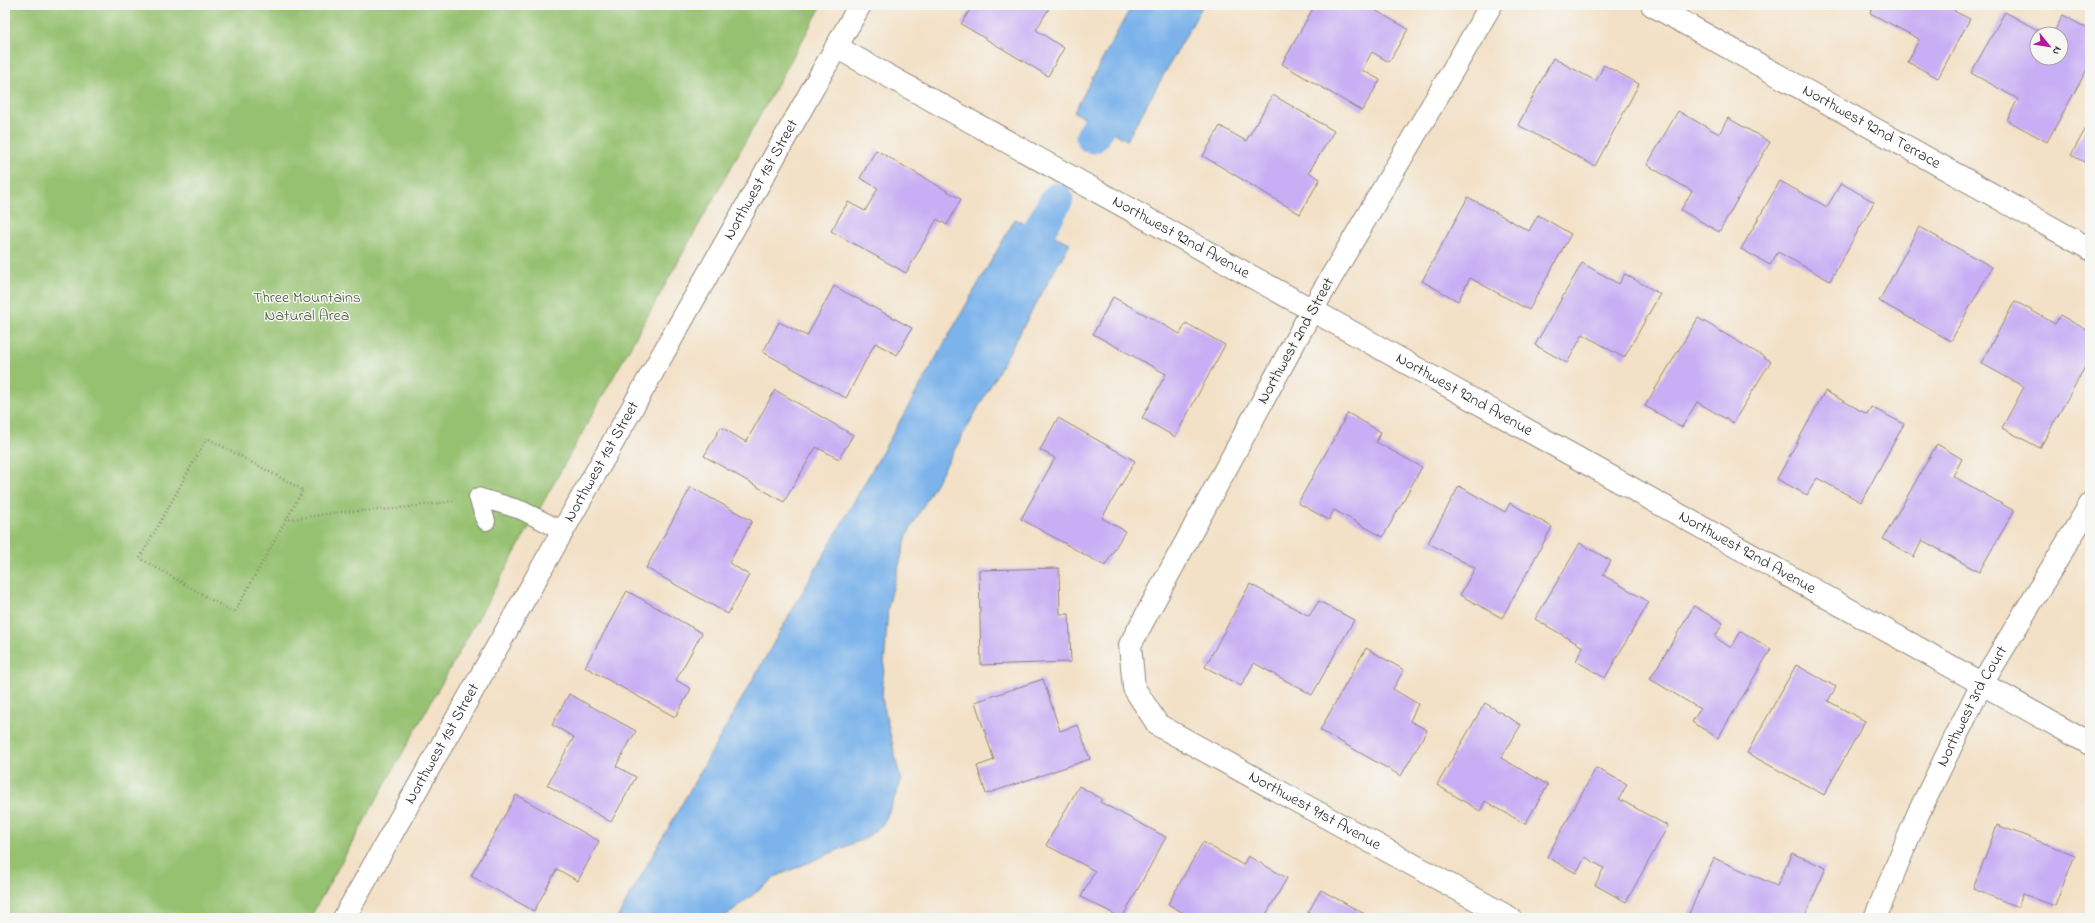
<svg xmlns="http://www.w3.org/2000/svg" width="2095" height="923" font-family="'Indie Flower',sans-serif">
<rect width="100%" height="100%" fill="#f6f6f2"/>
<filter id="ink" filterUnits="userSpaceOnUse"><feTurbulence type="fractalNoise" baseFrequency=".025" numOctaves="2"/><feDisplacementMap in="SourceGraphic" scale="8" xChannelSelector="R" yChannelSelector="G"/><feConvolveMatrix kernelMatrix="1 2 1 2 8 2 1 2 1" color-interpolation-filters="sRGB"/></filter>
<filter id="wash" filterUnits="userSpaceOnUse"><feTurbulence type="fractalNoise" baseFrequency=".012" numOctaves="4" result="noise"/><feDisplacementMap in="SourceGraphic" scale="16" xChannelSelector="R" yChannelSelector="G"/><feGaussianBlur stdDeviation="0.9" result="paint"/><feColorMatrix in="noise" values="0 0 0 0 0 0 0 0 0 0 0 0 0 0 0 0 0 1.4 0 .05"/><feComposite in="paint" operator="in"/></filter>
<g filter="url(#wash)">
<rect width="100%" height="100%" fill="#f3e1c7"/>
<path fill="#95c16f" stroke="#60764d" d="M 5,5 L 822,5 L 310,918 L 5,918 Z"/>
<path fill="#7bb3eb" stroke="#536f8b" d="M 1132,5 L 1203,5 L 1127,140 L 1074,112 Z
M 1015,219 L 1070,243 L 907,535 L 888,607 L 882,698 L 901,782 L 884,823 L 866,838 L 777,876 L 723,918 L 617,918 Z"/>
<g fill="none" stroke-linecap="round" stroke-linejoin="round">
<path stroke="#7bb3eb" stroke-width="33" d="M 1092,137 L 1121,86
M 1017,269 L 1057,199"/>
</g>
<g id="blocks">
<path fill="#c8aef4" d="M 973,5 L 1051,5 L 1036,30 L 1064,48 L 1048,76 L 961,24 Z
M 1315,5 L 1366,5 L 1408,29 L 1389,62 L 1372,52 L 1362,70 L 1380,80 L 1362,111 L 1282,64 Z
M 1874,5 L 1958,5 L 1954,11 L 1970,19 L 1938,78 L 1908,62 L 1919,39 L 1870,13 Z
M 2005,12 L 2045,34 L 2037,34 L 2037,58 L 2061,58 L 2061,34 L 2053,34 L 2063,15 L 2090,30 L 2090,64 L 2047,142 L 2007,120 L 2018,99 L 1971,73 Z
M 1553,58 L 1596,81 L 1604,65 L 1639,84 L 1595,166 L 1518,125 Z
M 1273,95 L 1334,131 L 1309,172 L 1320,179 L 1300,214 L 1203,156 L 1220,126 L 1246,141 Z
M 1678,111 L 1719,134 L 1728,118 L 1770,142 L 1719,232 L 1681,210 L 1692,191 L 1647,165 Z
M 2090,121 L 2090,165 L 2071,155 Z
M 876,150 L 961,199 L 947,225 L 937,219 L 906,273 L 831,231 L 848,202 L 865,211 L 878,188 L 860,178 Z
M 1780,181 L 1827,207 L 1841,183 L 1874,202 L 1830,281 L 1778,252 L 1770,265 L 1741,249 Z
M 1468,197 L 1529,231 L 1538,215 L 1571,234 L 1529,310 L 1470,278 L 1458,301 L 1422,281 Z
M 1919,227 L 1992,267 L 1951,341 L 1879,301 Z
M 1582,263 L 1619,284 L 1625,274 L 1660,294 L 1624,358 L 1583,334 L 1567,363 L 1535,345 Z
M 834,286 L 912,328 L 897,355 L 875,343 L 846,398 L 763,352 L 779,322 L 807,336 Z
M 1113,297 L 1180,334 L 1186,323 L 1225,345 L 1175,437 L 1142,418 L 1166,374 L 1093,334 Z
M 2015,301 L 2055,324 L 2060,315 L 2090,332 L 2090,358 L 2040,448 L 2002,428 L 2024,387 L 1981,363 Z
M 1698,318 L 1771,361 L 1733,423 L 1697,402 L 1682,427 L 1645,406 Z
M 775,390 L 853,435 L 839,459 L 816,447 L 784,502 L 704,456 L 721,427 L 746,442 Z
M 1825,391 L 1867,414 L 1871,407 L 1904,424 L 1861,502 L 1817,478 L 1807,495 L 1777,479 Z
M 1348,413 L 1381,432 L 1376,442 L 1422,467 L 1383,537 L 1334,510 L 1329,520 L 1298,503 Z
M 1058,418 L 1135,461 L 1102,518 L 1125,531 L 1105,566 L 1021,519 L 1055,458 L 1040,450 Z
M 1937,444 L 1962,459 L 1953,476 L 2014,511 L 1979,572 L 1922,540 L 1914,557 L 1883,539 Z
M 1459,486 L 1505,512 L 1510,503 L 1552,527 L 1502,618 L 1460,595 L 1475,568 L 1428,543 Z
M 691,487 L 752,521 L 729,563 L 749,575 L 728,614 L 646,568 Z
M 1580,543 L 1611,561 L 1603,575 L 1649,602 L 1605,678 L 1576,661 L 1583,647 L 1535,619 Z
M 1059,568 L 1060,614 L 1069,614 L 1071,662 L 981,665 L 979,570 Z
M 1250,584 L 1309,616 L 1319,601 L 1354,620 L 1312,695 L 1254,663 L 1241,686 L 1205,667 Z
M 627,591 L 702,633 L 676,680 L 691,689 L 675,717 L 585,667 Z
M 1694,606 L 1723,623 L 1715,637 L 1731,648 L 1741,631 L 1771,649 L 1718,738 L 1692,722 L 1700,709 L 1650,679 Z
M 1366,648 L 1404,670 L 1393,689 L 1418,704 L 1410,721 L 1427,730 L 1401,776 L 1320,730 Z
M 1796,665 L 1836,687 L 1828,701 L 1865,721 L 1824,795 L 1747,753 Z
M 1043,679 L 1060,731 L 1078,725 L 1090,759 L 986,794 L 977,766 L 994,760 L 975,702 Z
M 569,694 L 636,731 L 616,766 L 636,777 L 611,822 L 547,785 L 574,737 L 552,725 Z
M 1485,703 L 1521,725 L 1501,758 L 1548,785 L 1525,824 L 1485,801 L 1480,811 L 1437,785 Z
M 1596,768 L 1627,784 L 1619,799 L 1668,826 L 1626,902 L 1595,885 L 1604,868 L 1585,857 L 1576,873 L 1547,857 Z
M 1079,786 L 1102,799 L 1100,802 L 1166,837 L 1122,918 L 1081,897 L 1095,871 L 1046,845 Z
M 516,795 L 599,841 L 578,881 L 557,869 L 534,911 L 471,876 Z
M 1997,825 L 2075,855 L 2055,906 L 2023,894 L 2018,907 L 1973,889 Z
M 1203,842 L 1243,865 L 1248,856 L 1287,878 L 1264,918 L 1192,918 L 1168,904 Z
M 1792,853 L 1826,868 L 1804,918 L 1687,918 L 1714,858 L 1777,886 Z
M 1321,890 L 1372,918 L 1305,918 Z"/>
</g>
</g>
<g filter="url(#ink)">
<use href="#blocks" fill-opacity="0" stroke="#8f8679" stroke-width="1"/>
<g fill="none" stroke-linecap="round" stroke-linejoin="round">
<defs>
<path id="lane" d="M 486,521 L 478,497 L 521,510 L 563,531"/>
<g id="street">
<path id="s1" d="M 1491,5 L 1312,310 L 1130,645 L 1134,688 L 1158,725 L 1510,918"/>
<path id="s2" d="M 1652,5 L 2090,249"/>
<path id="s3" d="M 836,47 L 1312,310 L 2090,744"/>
<path id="s4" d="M 344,918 L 860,5"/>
<path id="s5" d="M 1875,918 L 1918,814 L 1981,685 L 2090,505"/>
</g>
</defs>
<use href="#lane" stroke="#8f8679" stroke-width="20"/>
<use href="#street" stroke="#8f8679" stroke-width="24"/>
<path stroke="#8f8679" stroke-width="2.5" stroke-dasharray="1 3" stroke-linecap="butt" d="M 286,520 L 303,490 L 207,438 L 140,558 L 234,613 L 286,520 L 339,512 L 393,509 L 454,501"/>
<use href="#lane" stroke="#fff" stroke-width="18"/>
<use href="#street" stroke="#fff" stroke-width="22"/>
</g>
</g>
<g text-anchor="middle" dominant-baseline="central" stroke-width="3" stroke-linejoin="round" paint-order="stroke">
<g font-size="16" fill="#2b2b2b" stroke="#f6f6f2">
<text stroke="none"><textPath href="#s2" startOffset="251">Northwest 92nd Terrace</textPath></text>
<text stroke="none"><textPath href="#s4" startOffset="848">Northwest 1st Street</textPath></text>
<text stroke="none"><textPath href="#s3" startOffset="394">Northwest 92nd Avenue</textPath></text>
<text transform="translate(1296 341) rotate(-61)">Northwest 2nd Street</text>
<text stroke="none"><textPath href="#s3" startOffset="718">Northwest 92nd Avenue</textPath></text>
<text stroke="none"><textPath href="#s4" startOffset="524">Northwest 1st Street</textPath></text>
<text stroke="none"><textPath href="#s3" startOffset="1042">Northwest 92nd Avenue</textPath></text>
<text stroke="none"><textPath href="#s5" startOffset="233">Northwest 3rd Court</textPath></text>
<text stroke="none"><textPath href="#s4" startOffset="200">Northwest 1st Street</textPath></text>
<text stroke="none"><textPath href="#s1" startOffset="1001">Northwest 91st Avenue</textPath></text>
</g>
<g font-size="16" fill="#4b583f" stroke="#f6f6f2">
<text x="307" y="298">Three Mountains<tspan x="307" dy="18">Natural Area</tspan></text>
</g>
</g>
<rect width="2095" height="923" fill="none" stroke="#f6f6f2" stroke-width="20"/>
<g transform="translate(2049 46) rotate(120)"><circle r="19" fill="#f6f6f2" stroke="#a5a5a2"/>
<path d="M0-3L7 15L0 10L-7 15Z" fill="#b5179e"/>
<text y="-6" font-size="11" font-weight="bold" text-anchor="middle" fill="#2b2b2b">N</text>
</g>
</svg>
